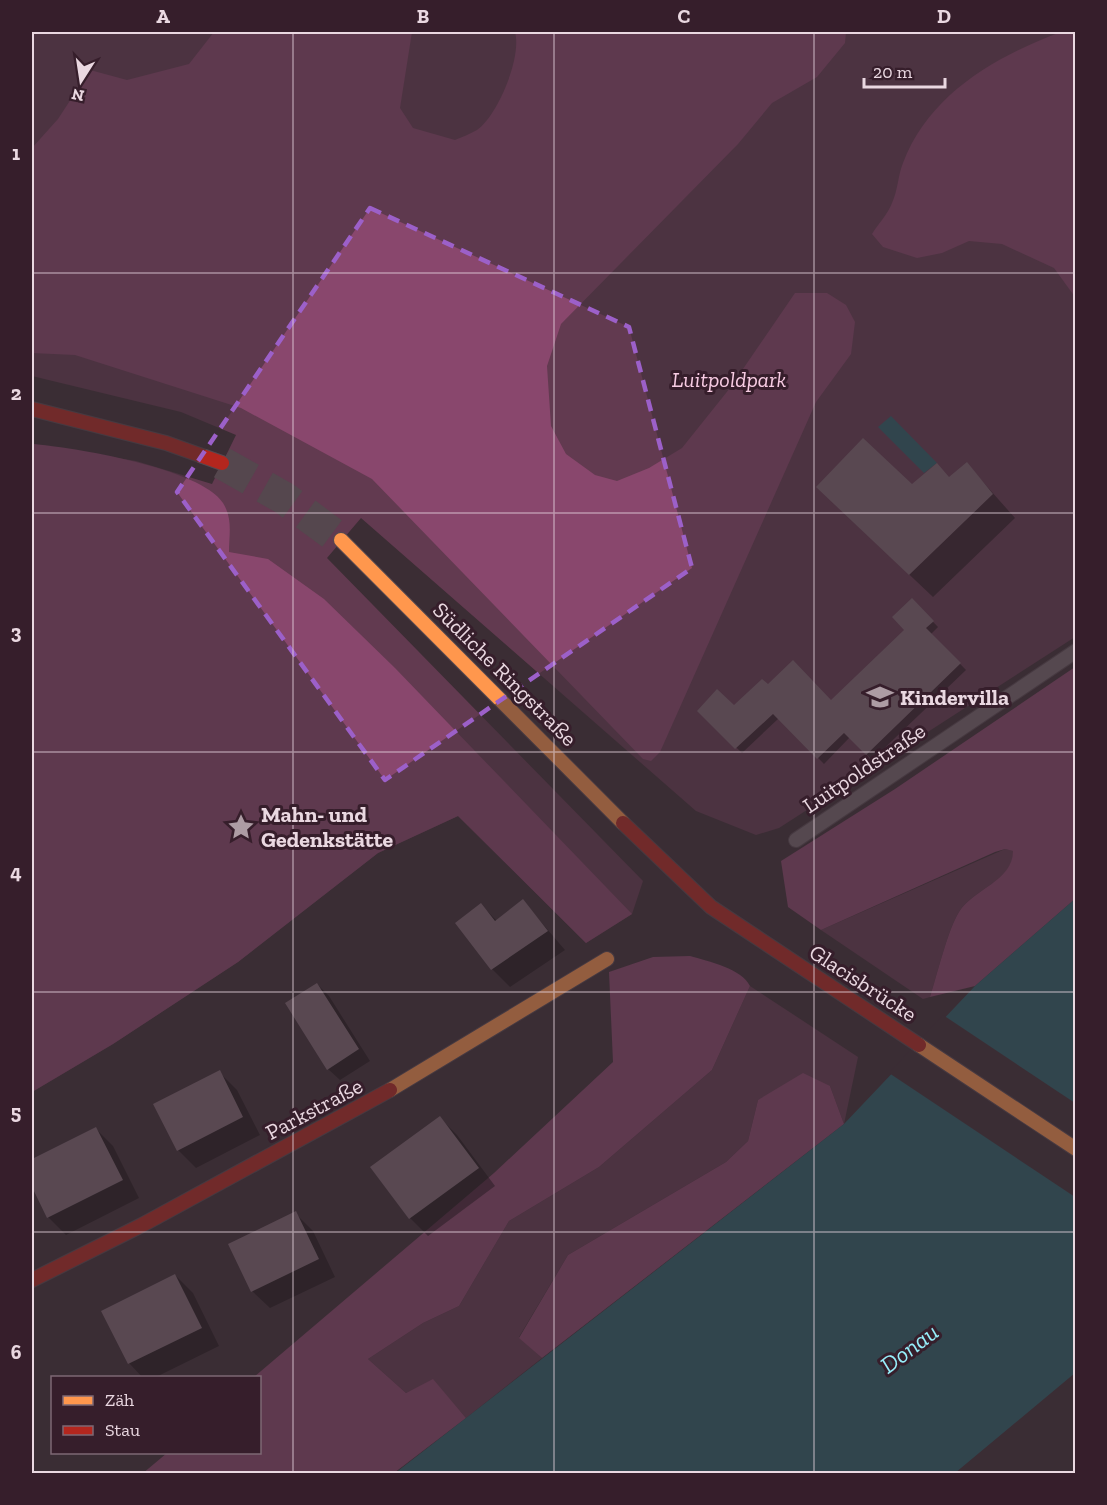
<svg xmlns="http://www.w3.org/2000/svg" width="1107" height="1505" font-family="'Zilla Slab',serif">
<rect width="100%" height="100%" fill="#3b2d34"/>
<path fill="#623a50" d="M 32,32 L 1075,32 L 1075,637 L 779,828 L 756,835 L 696,811 L 361,518 L 327,558 L 643,881 L 632,914 L 586,943 L 458,816 L 378,853 L 238,962 L 113,1044 L 32,1092 L 32,444 L 136,461 L 212,484 L 236,435 L 181,412 L 32,376 Z
M 1005,849 L 1014,851 C 1013,881 973,889 959,912 C 948,929 937,975 930,997 L 923,999 L 821,930 Z
M 750,986 L 858,1057 L 844,1124 L 830,1086 L 758,1100 L 748,1141 L 726,1162 L 568,1255 L 519,1337 L 542,1358 L 466,1418 L 433,1380 L 406,1393 L 368,1359 L 423,1323 L 459,1306 L 509,1221 L 599,1167 L 712,1070 Z"/>
<path fill="#89476d" d="M 214,32 L 412,32 L 400,108 L 413,128 L 455,140 C 462,137 470,134 477,130 C 498,115 522,57 515,32 L 846,32 L 845,43 L 817,77 L 772,103 L 738,144 L 561,324 L 547,366 L 551,426 L 566,454 L 595,475 L 617,481 L 649,468 L 682,448 L 730,388 L 795,293 L 827,293 L 846,305 L 855,322 L 851,354 L 816,402 L 660,752 L 651,761 L 643,759 L 372,479 L 241,408 L 75,355 L 32,353 L 32,148 L 58,119 L 90,70 L 127,80 L 189,64 Z
M 1061,32 L 1075,32 L 1075,297 L 1054,268 L 1002,244 L 969,241 L 942,253 L 917,258 L 883,247 L 872,234 C 878,224 888,214 892,203 C 898,190 898,175 903,163 C 929,94 996,56 1061,32 Z
M 32,444 C 72,447 201,468 223,503 C 233,519 229,534 229,552 L 268,559 L 324,599 L 395,668 L 632,914 L 586,943 L 458,816 L 378,853 L 238,962 L 113,1044 L 32,1092 Z
M 1075,667 L 1075,899 L 975,986 L 930,997 C 937,975 948,929 959,912 C 973,889 1013,881 1013,851 L 1005,849 L 995,852 L 821,930 L 788,907 L 781,861 L 895,789 Z
M 690,956 C 708,961 742,969 750,986 L 712,1070 L 599,1167 L 509,1221 L 459,1306 L 423,1323 L 368,1359 L 406,1393 L 433,1379 L 466,1418 L 394,1473 L 142,1474 L 167,1453 L 260,1452 L 260,1378 L 254,1377 L 494,1173 L 613,1062 L 609,972 L 653,957 Z
M 803,1073 L 830,1086 L 844,1124 L 542,1358 L 519,1338 L 568,1255 L 726,1162 L 748,1141 L 758,1100 Z"/>
<path fill="#27626b" d="M 891,416 L 937,463 L 924,473 L 878,427 Z
M 1075,899 L 1075,1373 L 955,1473 L 394,1474 L 844,1124 L 975,986 Z"/>
<path fill="#3b2d34" d="M 943,1015 L 1075,1103 L 1075,1197 L 889,1073 Z"/>
<path fill="#0007" d="M 967,464 L 1015,518 L 933,597 L 841,510 L 950,478 Z
M 912,600 L 938,627 L 931,634 L 966,670 L 872,760 L 850,737 L 824,764 L 779,718 L 742,753 L 699,711 L 734,707 L 768,686 L 831,702 L 906,630 Z
M 523,901 L 565,950 L 510,987 L 492,969 L 481,905 L 497,921 Z
M 317,984 L 329,996 L 370,1061 L 340,1080 L 328,1069 Z
M 219,1072 L 237,1090 L 260,1135 L 196,1168 L 178,1150 Z
M 440,1118 L 457,1135 L 495,1186 L 428,1236 L 410,1218 L 372,1167 Z
M 95,1128 L 113,1146 L 139,1198 L 66,1235 L 48,1217 L 32,1184 L 32,1161 Z
M 295,1213 L 313,1231 L 335,1277 L 270,1308 L 252,1291 Z
M 175,1275 L 193,1293 L 219,1346 L 154,1378 L 143,1378 L 129,1363 Z"/>
<path fill="#7e6974" d="M 863,438 L 912,484 L 937,463 L 949,477 L 967,462 L 993,494 L 909,575 L 816,487 Z
M 912,598 L 934,621 L 926,628 L 961,663 L 866,755 L 844,733 L 817,759 L 773,714 L 735,749 L 697,711 L 717,689 L 734,705 L 762,679 L 768,684 L 793,660 L 831,700 L 904,630 L 892,617 Z
M 523,899 L 548,931 L 491,970 L 455,923 L 481,903 L 495,921 Z
M 317,983 L 359,1049 L 327,1070 L 285,1003 Z
M 220,1070 L 243,1117 L 177,1151 L 153,1104 Z
M 440,1116 L 479,1168 L 409,1219 L 370,1167 Z
M 96,1127 L 123,1180 L 47,1218 L 32,1187 L 32,1159 Z
M 296,1211 L 319,1259 L 251,1292 L 228,1244 Z
M 175,1274 L 202,1328 L 128,1364 L 101,1311 Z"/>
<g fill="none" stroke-linecap="round" stroke-linejoin="round">
<path stroke="#55474e" stroke-width="33" stroke-dasharray="33 16" stroke-linecap="butt" d="M 222,463 L 284,498 L 341,540"/>
<defs>
<path id="lane" d="M 796,840 L 1076,651"/>
<path id="slow" d="M 341,540 L 623,823
M 919,1045 L 1076,1149
M 390,1090 L 607,959"/>
<path id="jam" d="M 32,409 L 166,443 L 222,463
M 623,823 L 711,907 L 919,1045
M 32,1280 L 142,1225 L 390,1090"/>
</defs>
<use href="#lane" stroke="#564950" stroke-width="16"/>
<use href="#slow" stroke="#564950" stroke-width="16"/>
<use href="#jam" stroke="#564950" stroke-width="16"/>
<use href="#lane" stroke="#756970" stroke-width="14"/>
<use href="#slow" stroke="#ff974d" stroke-width="14"/>
<use href="#jam" stroke="#b3261e" stroke-width="14"/>
</g>
<path d="M0 0H1107V1505H0ZM 370,208 L 629,327 L 692,568 L 385,780 L 177,492 Z" fill="#3b2d34" fill-opacity=".55" fill-rule="evenodd"/>
<path fill="none" stroke="#9c60c9" stroke-width="4.5" stroke-dasharray="12 8" stroke-linejoin="round" d="M 370,208 L 629,327 L 692,568 L 385,780 L 177,492 Z"/>
<path fill="none" stroke="#ead8e1" stroke-width="1.5" stroke-opacity="0.55" d="M 293,32 L 293,1474M 554,32 L 554,1474M 814,32 L 814,1474M 32,273 L 1076,273M 32,513 L 1076,513M 32,752 L 1076,752M 32,992 L 1076,992M 32,1232 L 1076,1232"/>
<defs>
<symbol id="school-bare" viewBox="-9 -9 18 18"><path d="M0-5L7-2L0 1L-7-2ZM-4 1L0 2.5L4 1V4Q0 6-4 4Z" fill="#ad9ca4" stroke="#361e2b" stroke-width="2.5" paint-order="stroke"/></symbol>
<symbol id="sight-bare" viewBox="-9 -9 18 18"><path d="M0-6L1.8-2.2L6-1.7L2.9 1.2L3.7 5.4L0 3.3L-3.7 5.4L-2.9 1.2L-6-1.7L-1.8-2.2Z" fill="#ad9ca4" stroke="#361e2b" stroke-width="2.5" paint-order="stroke"/></symbol>
</defs>
<g fill-rule="evenodd">
<use href="#school-bare" x="861" y="678" width="38" height="38"/>
<use href="#sight-bare" x="222" y="808" width="38" height="38"/>
</g>
<g text-anchor="middle" dominant-baseline="central" stroke-width="6" stroke-linejoin="round" paint-order="stroke">
<g font-size="22" font-style="italic" fill="#f8cce3" stroke="#361e2b">
<text x="729" y="379">Luitpoldpark</text>
</g>
<g font-size="22" fill="#ead8e1" stroke="#361e2b">
<text transform="translate(505 674) rotate(45)">Südliche Ringstraße</text>
<text transform="translate(864 768) rotate(-34)">Luitpoldstraße</text>
<text transform="translate(863 983) rotate(33)">Glacisbrücke</text>
<text transform="translate(314 1109) rotate(-28)">Parkstraße</text>
</g>
<g font-size="22" font-weight="bold" fill="#ead8e1" stroke="#361e2b" text-anchor="start">
<text x="900" y="697">Kindervilla</text>
<text x="261" y="814">Mahn- und<tspan x="261" dy="25">Gedenkstätte</tspan></text>
</g>
<g font-size="24" font-style="italic" fill="#96edf9" stroke="#361e2b">
<text transform="translate(909 1348) rotate(-37)">Donau</text>
</g>
</g>
<rect width="1107" height="1505" fill="none" stroke="#361e2b" stroke-width="66"/>
<rect x="51" y="1376" width="210" height="78" fill="#361e2b" stroke="#7e6874" stroke-width="1.5"/>
<rect x="63" y="1396" width="30" height="9" fill="#ff974d" stroke="#7e6874" stroke-width="1.5"/>
<text x="105" y="1406" font-size="18" fill="#ead8e1">Zäh</text>
<rect x="63" y="1426" width="30" height="9" fill="#b3261e" stroke="#7e6874" stroke-width="1.5"/>
<text x="105" y="1436" font-size="18" fill="#ead8e1">Stau</text>
<g transform="translate(81 81) rotate(192)" stroke="#361e2b" stroke-width="4.5" paint-order="stroke">
<path d="M0-4.5L10 22L0 15L-10 22Z" fill="#ead8e1"/>
<text y="-9" font-size="16" font-weight="bold" text-anchor="middle" fill="#ead8e1">N</text>
</g>
<path d="M864 78v9h81v-9" fill="none" stroke="#ead8e1" stroke-width="3"/>
<text x="873" y="78" font-size="18" fill="#ead8e1" stroke="#361e2b" stroke-width="4.5" paint-order="stroke">20 m</text>
<rect x="33" y="33" width="1041" height="1439" fill="none" stroke="#ead8e1" stroke-width="2"/>
<g font-size="20" text-anchor="middle" font-weight="bold" fill="#ead8e1">
<text x="163" y="23">A</text>
<text x="423" y="23">B</text>
<text x="684" y="23">C</text>
<text x="944" y="23">D</text>
<text x="16" y="160">1</text>
<text x="16" y="400">2</text>
<text x="16" y="639">3</text>
<text x="16" y="879">4</text>
<text x="16" y="1119">5</text>
<text x="16" y="1359">6</text>
</g>
</svg>
